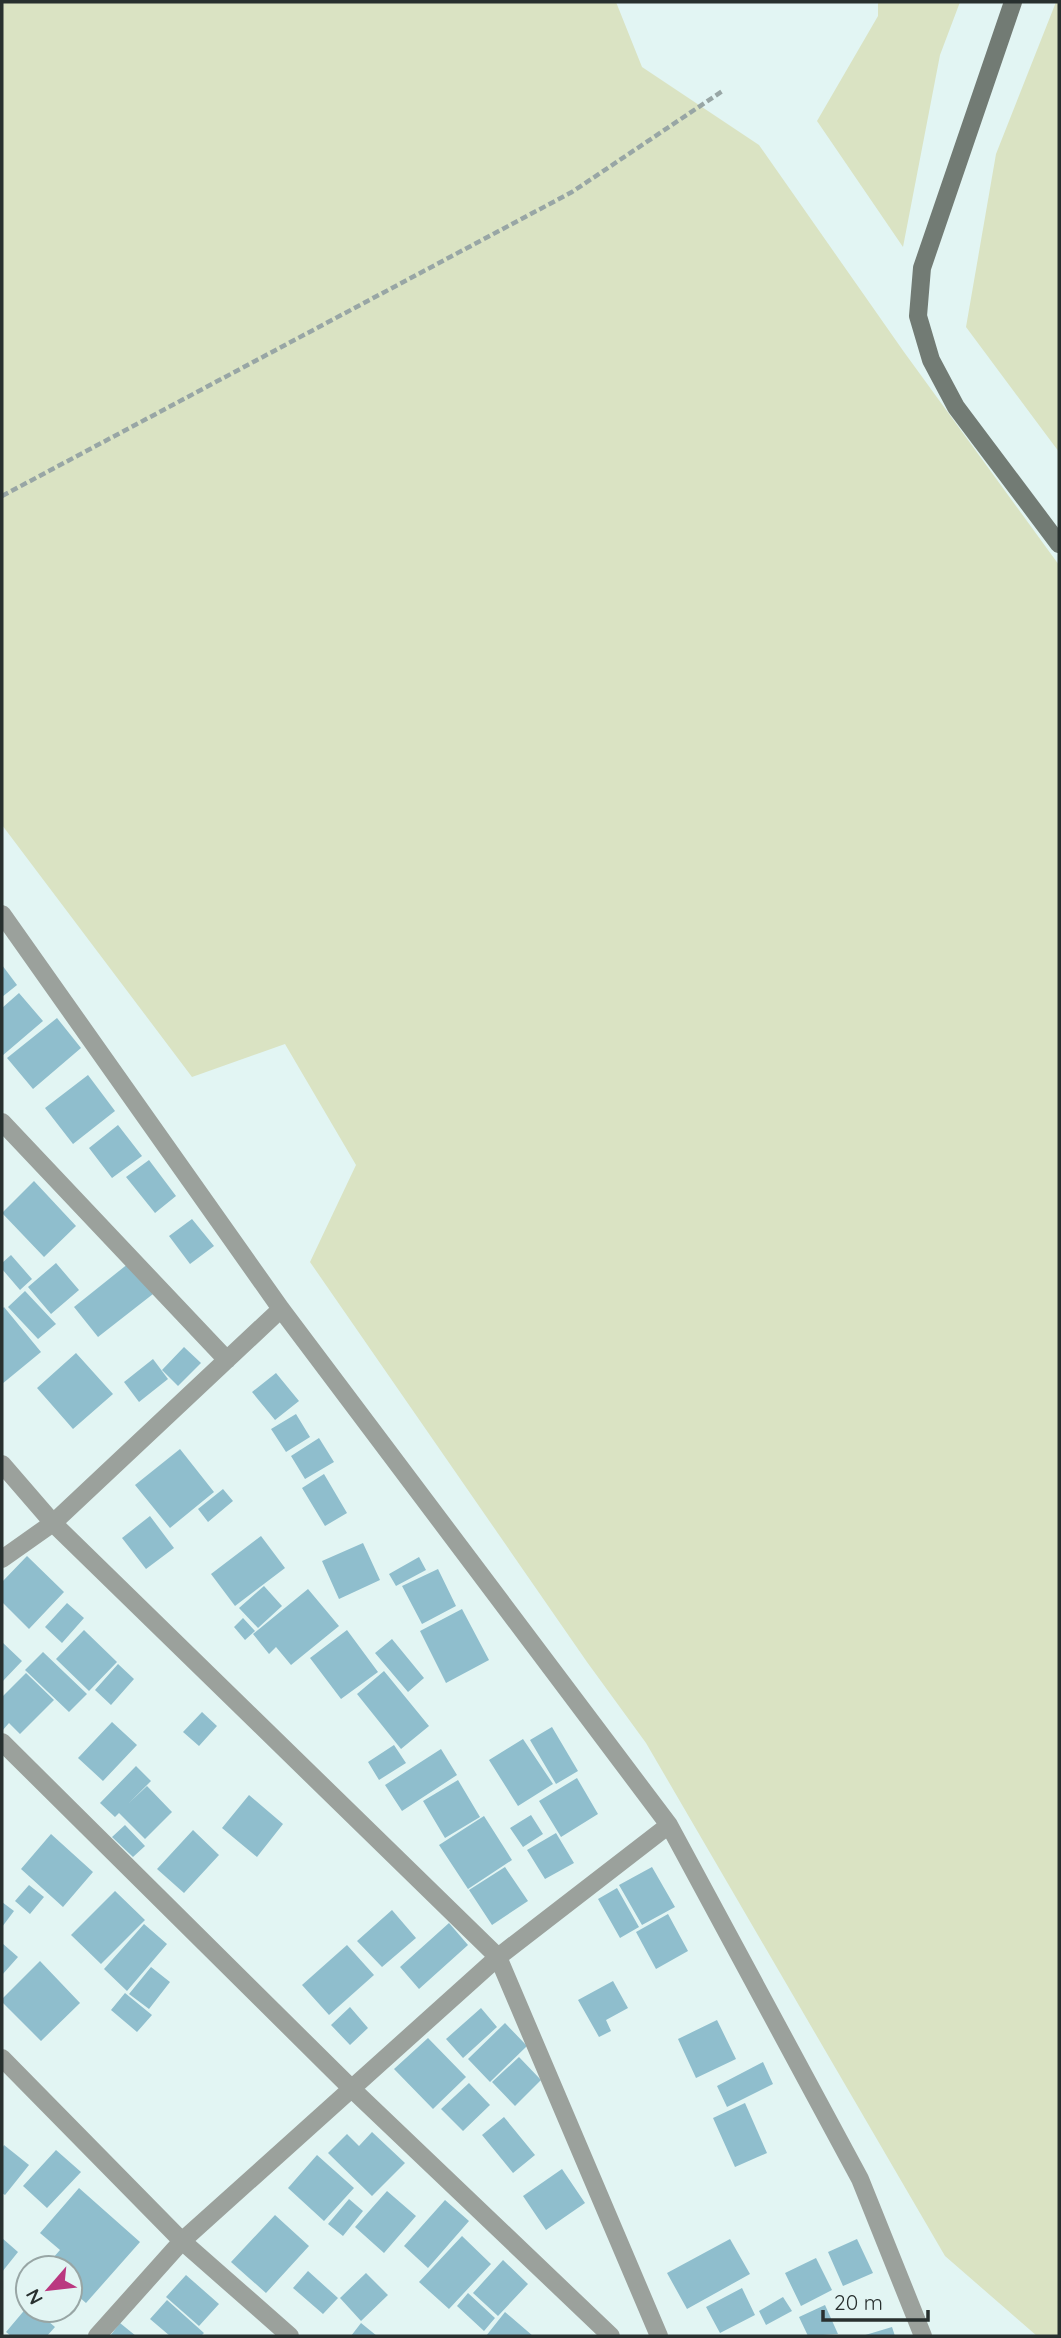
<svg xmlns="http://www.w3.org/2000/svg" width="1061" height="2338" font-family="Quicksand,sans-serif">
<rect width="100%" height="100%" fill="#e2f5f3"/>
<path fill="#dae3c3" d="M 2,2 L 616,2 L 642,67 L 759,145 L 904,352 L 1059,565 L 1059,2336 L 1037,2336 L 945,2256 L 646,1743 L 587,1662 L 310,1262 L 356,1165 L 285,1044 L 192,1077 L 2,825 Z
M 878,2 L 960,2 L 940,55 L 903,247 L 817,121 L 878,16 Z
M 1056,2 L 1059,2 L 1059,452 L 966,327 L 996,154 Z"/>
<path fill="#8fbecd" d="M 2,965 L 17,985 L 2,997 Z
M 19,993 L 43,1021 L 2,1056 L 2,1008 Z
M 57,1018 L 81,1048 L 33,1089 L 7,1058 Z
M 88,1075 L 115,1111 L 73,1144 L 45,1108 Z
M 118,1125 L 142,1156 L 112,1178 L 89,1148 Z
M 149,1160 L 176,1196 L 155,1213 L 126,1177 Z
M 34,1181 L 76,1226 L 44,1257 L 2,1213 Z
M 192,1219 L 214,1246 L 190,1264 L 169,1236 Z
M 11,1255 L 32,1279 L 20,1290 L 2,1269 L 2,1263 Z
M 56,1263 L 79,1290 L 51,1314 L 28,1287 Z
M 129,1263 L 153,1294 L 98,1337 L 74,1307 Z
M 25,1291 L 56,1324 L 38,1339 L 8,1307 Z
M 4,1307 L 41,1352 L 2,1384 L 2,1309 Z
M 184,1347 L 201,1363 L 178,1386 L 162,1370 Z
M 76,1353 L 113,1394 L 73,1429 L 37,1388 Z
M 153,1359 L 168,1379 L 139,1402 L 124,1382 Z
M 276,1373 L 299,1401 L 275,1420 L 252,1392 Z
M 296,1414 L 310,1437 L 286,1452 L 271,1429 Z
M 319,1438 L 334,1462 L 305,1479 L 291,1456 Z
M 180,1449 L 214,1492 L 170,1528 L 135,1485 Z
M 324,1474 L 347,1513 L 325,1526 L 302,1488 Z
M 223,1489 L 233,1501 L 208,1522 L 198,1509 Z
M 150,1516 L 174,1548 L 146,1569 L 122,1538 Z
M 261,1536 L 285,1568 L 235,1606 L 211,1574 Z
M 363,1543 L 380,1580 L 339,1599 L 322,1561 Z
M 27,1556 L 64,1592 L 29,1629 L 2,1602 L 2,1582 Z
M 419,1557 L 426,1570 L 396,1586 L 389,1574 Z
M 438,1569 L 456,1606 L 422,1624 L 402,1586 Z
M 264,1586 L 282,1606 L 258,1628 L 239,1608 Z
M 308,1589 L 339,1626 L 291,1665 L 276,1647 L 269,1654 L 253,1634 Z
M 67,1603 L 84,1618 L 62,1643 L 45,1627 Z
M 462,1609 L 489,1660 L 446,1683 L 420,1631 Z
M 243,1618 L 255,1631 L 245,1640 L 234,1627 Z
M 84,1630 L 117,1662 L 89,1691 L 56,1659 Z
M 347,1630 L 378,1672 L 341,1699 L 310,1658 Z
M 392,1639 L 424,1678 L 408,1692 L 375,1653 Z
M 2,1642 L 22,1661 L 2,1682 Z
M 43,1652 L 87,1694 L 69,1712 L 25,1670 Z
M 118,1664 L 134,1679 L 111,1705 L 95,1690 Z
M 384,1671 L 429,1726 L 401,1749 L 357,1694 Z
M 26,1673 L 54,1700 L 20,1734 L 9,1723 L 2,1731 L 2,1697 Z
M 202,1712 L 217,1726 L 199,1746 L 183,1732 Z
M 112,1722 L 137,1745 L 103,1781 L 78,1758 Z
M 552,1727 L 578,1771 L 556,1784 L 530,1740 Z
M 523,1739 L 553,1784 L 518,1806 L 489,1760 Z
M 394,1745 L 406,1763 L 379,1780 L 368,1762 Z
M 441,1749 L 457,1775 L 402,1811 L 385,1785 Z
M 136,1766 L 151,1781 L 129,1803 L 147,1786 L 172,1812 L 145,1839 L 119,1813 L 115,1817 L 100,1803 Z
M 577,1778 L 598,1814 L 561,1837 L 539,1801 Z
M 458,1780 L 480,1817 L 445,1838 L 423,1801 Z
M 249,1795 L 283,1824 L 257,1857 L 222,1828 Z
M 531,1815 L 543,1834 L 523,1847 L 510,1828 Z
M 484,1816 L 512,1860 L 468,1889 L 439,1845 Z
M 125,1825 L 145,1846 L 133,1857 L 112,1837 Z
M 193,1830 L 219,1855 L 184,1893 L 157,1869 Z
M 556,1833 L 574,1863 L 545,1879 L 527,1850 Z
M 51,1834 L 93,1872 L 63,1907 L 21,1869 Z
M 505,1867 L 528,1901 L 492,1925 L 469,1890 Z
M 652,1867 L 675,1907 L 642,1925 L 619,1885 Z
M 29,1885 L 44,1897 L 30,1914 L 15,1901 Z
M 617,1888 L 639,1927 L 620,1938 L 598,1899 Z
M 115,1891 L 145,1920 L 101,1964 L 71,1935 Z
M 2,1902 L 14,1911 L 2,1927 Z
M 392,1910 L 416,1938 L 382,1967 L 357,1941 Z
M 668,1914 L 688,1951 L 656,1969 L 636,1932 Z
M 449,1923 L 468,1945 L 419,1989 L 400,1967 Z
M 144,1924 L 167,1944 L 127,1991 L 104,1969 Z
M 2,1943 L 18,1957 L 2,1975 Z
M 347,1945 L 374,1975 L 329,2015 L 302,1985 Z
M 40,1961 L 80,2003 L 41,2041 L 2,2002 L 2,1999 Z
M 151,1967 L 170,1982 L 149,2009 L 129,1994 Z
M 613,1981 L 628,2008 L 606,2020 L 611,2031 L 599,2037 L 578,2000 Z
M 125,1993 L 152,2015 L 137,2032 L 111,2010 Z
M 350,2007 L 368,2028 L 350,2045 L 331,2025 Z
M 481,2008 L 497,2027 L 463,2058 L 446,2039 Z
M 717,2020 L 736,2059 L 696,2078 L 678,2039 Z
M 505,2023 L 527,2046 L 490,2082 L 468,2059 Z
M 428,2038 L 466,2077 L 433,2109 L 394,2069 Z
M 519,2057 L 541,2080 L 515,2106 L 492,2082 Z
M 763,2062 L 773,2084 L 727,2107 L 717,2086 Z
M 469,2083 L 490,2105 L 463,2131 L 441,2109 Z
M 745,2103 L 767,2153 L 735,2167 L 713,2118 Z
M 504,2117 L 535,2155 L 513,2173 L 482,2135 Z
M 372,2132 L 405,2163 L 372,2196 L 328,2153 L 347,2134 L 359,2146 Z
M 4,2145 L 29,2165 L 5,2195 L 2,2193 L 2,2149 Z
M 56,2150 L 81,2172 L 47,2208 L 23,2186 Z
M 317,2155 L 354,2188 L 324,2221 L 288,2188 Z
M 562,2169 L 585,2203 L 546,2230 L 523,2196 Z
M 79,2188 L 140,2242 L 86,2303 L 70,2289 L 70,2268 L 45,2267 L 60,2250 L 40,2233 Z
M 387,2191 L 416,2216 L 384,2253 L 355,2227 Z
M 349,2199 L 363,2211 L 343,2236 L 328,2224 Z
M 445,2200 L 469,2221 L 428,2268 L 404,2246 Z
M 275,2215 L 309,2246 L 266,2293 L 231,2262 Z
M 462,2236 L 491,2264 L 449,2309 L 419,2282 Z
M 2,2238 L 18,2252 L 2,2272 Z
M 730,2239 L 750,2274 L 687,2309 L 667,2273 Z
M 857,2239 L 873,2273 L 843,2286 L 828,2252 Z
M 816,2258 L 832,2290 L 801,2306 L 785,2273 Z
M 503,2260 L 528,2284 L 498,2316 L 473,2293 Z
M 308,2271 L 338,2298 L 323,2314 L 293,2288 Z
M 366,2273 L 388,2295 L 361,2321 L 340,2298 Z
M 186,2275 L 219,2304 L 199,2326 L 166,2297 Z
M 742,2288 L 755,2315 L 720,2333 L 706,2307 Z
M 468,2293 L 495,2318 L 484,2331 L 457,2306 Z
M 783,2297 L 792,2311 L 766,2325 L 759,2311 Z
M 167,2300 L 204,2333 L 201,2336 L 170,2336 L 150,2319 Z
M 825,2305 L 838,2334 L 808,2336 L 799,2317 Z
M 28,2306 L 28,2310 L 35,2310 L 55,2327 L 47,2336 L 11,2336 L 6,2332 Z
M 505,2312 L 533,2336 L 486,2336 Z
M 120,2323 L 136,2336 L 110,2336 Z
M 361,2323 L 377,2336 L 351,2336 Z
M 892,2327 L 895,2336 L 862,2336 Z"/>
<g fill="none" stroke-linecap="round" stroke-linejoin="round">
<path stroke="#98a6a5" stroke-width="4.5" stroke-dasharray="7 3.5" stroke-linecap="butt" d="M 2,496 L 572,192 L 724,90"/>
<path stroke="#9ba19c" stroke-width="18" d="M 2,914 L 281,1309 L 669,1825 L 860,2179 L 923,2336
M 2,1122 L 227,1360
M 2,1464 L 53,1523 L 498,1957 L 659,2336
M 2,1559 L 53,1523 L 281,1309
M 2,1742 L 352,2089 L 611,2336
M 2,2058 L 182,2241 L 290,2336
M 97,2336 L 182,2241 L 498,1957 L 669,1825"/>
<path stroke="#727b74" stroke-width="18" d="M 1013,2 L 922,268 L 918,316 L 931,360 L 956,407 L 1059,544"/>
</g>
<rect width="1061" height="2338" fill="none" stroke="#28302f" stroke-width="7"/>
<g transform="translate(49 2289) rotate(242)"><circle r="33" fill="#e2f5f3" stroke="#98a6a5" stroke-width="2"/>
<path d="M0-5L12 26L0 18L-12 26Z" fill="#ba3880"/>
<text y="-10" font-size="19" font-weight="bold" text-anchor="middle" fill="#28302f">N</text>
</g>
<path d="M823 2310v10h105v-10" fill="none" stroke="#28302f" stroke-width="3.5"/>
<text x="834" y="2310" font-size="21" fill="#28302f" stroke="#e2f5f3" stroke-width="5" paint-order="stroke">20 m</text>
</svg>
